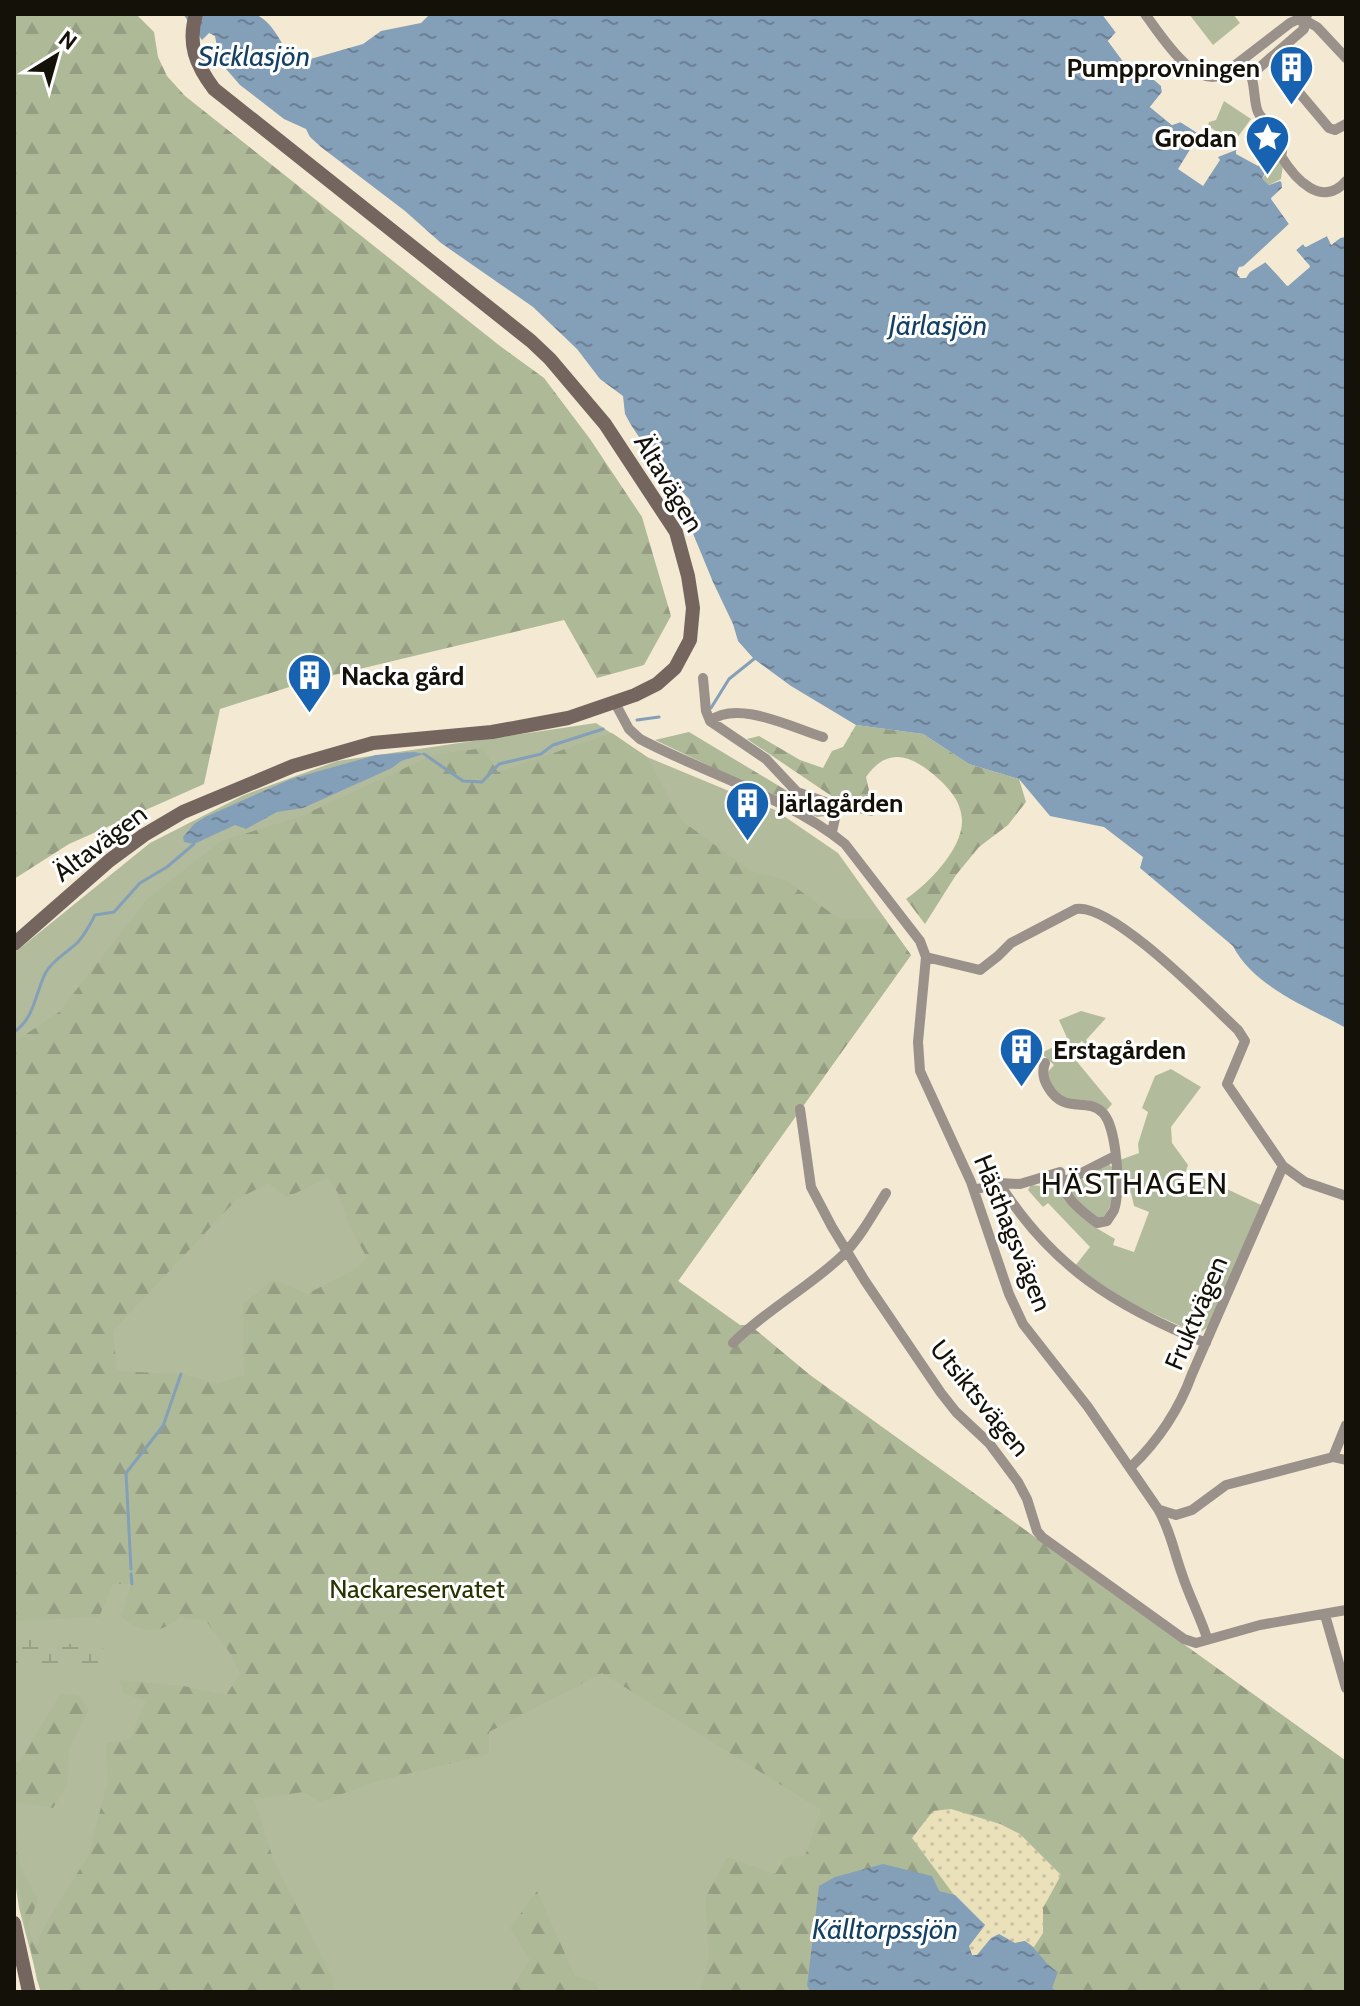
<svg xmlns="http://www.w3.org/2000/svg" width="1360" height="2006" font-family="Cabin,sans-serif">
<defs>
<pattern id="forest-firs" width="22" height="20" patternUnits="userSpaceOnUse" patternTransform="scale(2)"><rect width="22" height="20" fill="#aeb998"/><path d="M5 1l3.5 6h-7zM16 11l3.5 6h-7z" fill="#959e82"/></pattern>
<pattern id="wetland-marsh" width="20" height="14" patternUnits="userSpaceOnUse" patternTransform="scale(2)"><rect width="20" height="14" fill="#b2bc9d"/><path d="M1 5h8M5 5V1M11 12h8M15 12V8" fill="none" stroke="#98a186"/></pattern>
<pattern id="sand-dots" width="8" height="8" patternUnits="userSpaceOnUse" patternTransform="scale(2)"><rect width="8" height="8" fill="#eae1bb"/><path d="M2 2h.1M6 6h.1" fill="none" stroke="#c8c09f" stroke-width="1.8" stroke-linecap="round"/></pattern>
<pattern id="water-ripples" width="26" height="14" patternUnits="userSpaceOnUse" patternTransform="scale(2)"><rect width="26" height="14" fill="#849fb8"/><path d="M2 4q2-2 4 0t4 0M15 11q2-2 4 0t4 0" fill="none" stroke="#6b8094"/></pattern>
</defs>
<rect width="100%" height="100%" fill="#f4e9d2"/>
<path fill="#b2bc9d" d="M 1189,14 L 1233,14 L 1240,23 L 1213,45 Z
M 1224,101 L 1251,119 L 1234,142 L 1208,126 L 1209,122 L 1216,120 Z
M 1272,134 L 1276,136 L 1283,165 L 1281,179 L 1269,185 L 1262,178 L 1269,171 L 1264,161 L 1257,156 Z
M 596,723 L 647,757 L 775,810 L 838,853 L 911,955 L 678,1281 L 1346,1761 L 1346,1992 L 41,1992 L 19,1908 L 14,1875 L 14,953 L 150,843 L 244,795 L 337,761 Z
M 1081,1011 L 1106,1018 L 1086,1040 L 1094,1049 L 1092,1051 L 1082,1041 L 1069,1052 L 1112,1104 L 1107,1110 L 1076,1104 L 1053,1091 L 1047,1073 L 1054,1065 L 1041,1053 L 1068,1040 L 1059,1020 Z
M 1171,1069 L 1201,1087 L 1171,1127 L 1172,1143 L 1188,1165 L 1180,1189 L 1185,1192 L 1193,1176 L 1199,1176 L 1261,1205 L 1208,1327 L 1198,1334 L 1123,1300 L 1075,1266 L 1090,1247 L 1048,1203 L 1043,1207 L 1028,1190 L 1031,1185 L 1050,1187 L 1059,1192 L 1093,1226 L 1115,1239 L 1113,1245 L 1134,1252 L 1149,1212 L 1134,1206 L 1131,1193 L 1122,1195 L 1120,1160 L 1139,1153 L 1138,1144 L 1148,1112 L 1142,1108 L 1155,1076 Z
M 1109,1164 L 1112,1167 C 1113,1187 1116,1206 1100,1220 L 1092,1217 L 1065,1188 Z"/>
<path fill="url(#forest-firs)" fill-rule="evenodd" d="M 14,14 L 136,14 L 154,32 L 158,57 L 167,76 L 185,96 L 500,346 L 544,378 L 590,439 L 642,517 L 671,616 L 644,665 L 597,678 L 564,620 L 305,682 L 220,709 L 204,784 L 69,844 L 14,879 Z
M 856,725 L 923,734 L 969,764 L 1019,779 L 1026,802 L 1008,825 L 979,847 L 956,875 L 925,924 L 906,899 C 928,884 963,849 962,820 C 961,800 948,787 933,774 C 909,754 886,748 866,777 L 870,795 L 879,811 L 872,816 L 847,811 L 846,814 L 833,797 L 747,739 L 759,736 L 800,760 L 823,768 L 832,751 L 843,747 Z
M 689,732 L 794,795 L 814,806 L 824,805 L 829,813 L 827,816 L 817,817 L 808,813 L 655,740 Z
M 612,733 L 647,757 L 682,821 L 751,871 L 784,879 L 838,918 L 885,919 L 911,955 L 678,1281 L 740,1325 L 750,1325 L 810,1375 L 1346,1761 L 1346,1992 L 1058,1992 L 1052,1988 L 1058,1972 L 1043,1963 L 1034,1947 C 1054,1916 1035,1875 1027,1842 C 1009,1821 976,1817 951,1809 L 912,1838 L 955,1895 L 939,1891 L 819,1886 L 807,1985 L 811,1992 L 701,1992 L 709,1955 L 705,1898 L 727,1857 L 775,1874 L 786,1857 L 805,1856 L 821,1810 L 602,1673 L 489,1732 L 489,1754 L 378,1781 L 320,1802 L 304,1792 L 254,1799 L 274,1861 L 332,1976 L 335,1992 L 41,1992 L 37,1980 L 14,1864 L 14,1814 L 20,1864 L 38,1900 L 27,1928 L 37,1947 L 43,1928 L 88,1856 L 108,1781 L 106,1743 L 130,1739 L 146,1700 L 124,1694 L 119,1680 L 184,1686 L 226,1695 L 240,1674 L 230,1653 L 206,1621 L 180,1617 C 159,1635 143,1634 121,1617 L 131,1584 L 113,1584 L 99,1617 L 14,1621 L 14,1042 L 59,1012 L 147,899 L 221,841 L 299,817 L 433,755 L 483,748 L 498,772 ZM 328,1178 L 338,1193 L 348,1223 L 367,1258 L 355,1269 L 307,1294 L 274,1279 L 243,1304 L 244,1375 L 217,1383 L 181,1374 L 117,1371 L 113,1331 L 236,1200 L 268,1183 L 287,1197 Z
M 61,1693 L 80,1696 L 89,1710 L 69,1749 L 67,1786 L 53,1808 L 14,1802 L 14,1762 L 19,1762 Z
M 537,1891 L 575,1976 L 594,1982 L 600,1992 L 514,1992 L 512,1988 L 530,1960 L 510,1928 Z"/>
<path fill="url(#wetland-marsh)" d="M 14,1636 L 112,1650 L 94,1668 L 56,1665 L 14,1668 Z"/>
<path fill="url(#sand-dots)" d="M 951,1809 L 1000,1824 L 1020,1834 L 1061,1875 L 1043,1908 L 1043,1933 L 1034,1947 L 1025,1941 L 1015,1943 L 992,1938 L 977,1955 L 972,1955 L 969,1946 L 985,1925 L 960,1903 L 912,1838 L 933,1811 Z"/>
<path fill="url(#water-ripples)" d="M 183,14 C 197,14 243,11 254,14 C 273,20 284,48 293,64 L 363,44 L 381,31 L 421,23 L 430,14 L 1102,14 L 1116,33 L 1108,41 L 1125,64 L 1140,68 L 1161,85 L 1162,92 L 1150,107 L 1172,125 L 1180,122 L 1211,141 L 1214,137 L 1261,163 L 1266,172 L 1262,178 L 1269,185 L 1280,181 L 1283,184 L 1282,188 L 1271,199 L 1289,224 L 1237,272 L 1238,276 L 1249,272 L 1264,261 L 1288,286 L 1310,267 L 1296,250 L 1303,244 L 1306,247 L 1327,236 L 1332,245 L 1336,239 L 1345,237 L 1346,1028 C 1308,1007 1254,987 1233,946 L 1140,868 L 1143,857 L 1104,827 L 1050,816 L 1019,779 L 969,764 L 923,734 L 856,725 L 791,686 L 754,659 L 738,641 L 733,624 L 713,582 L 687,519 L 691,510 L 690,500 L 658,465 L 631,425 L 625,414 L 623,396 L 600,379 L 577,349 L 533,307 L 441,243 L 405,211 L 321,147 L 310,137 L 306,129 L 284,119 L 240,85 L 220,62 L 215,36 L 209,33 L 202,40 Z
M 414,752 L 424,754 L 401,761 L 392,768 L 303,808 L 277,812 L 246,829 L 235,825 L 194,844 L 184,842 L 183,837 L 194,824 L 205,817 L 291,779 L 376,755 Z
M 883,1864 L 932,1876 L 939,1891 L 955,1895 L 985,1925 L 969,1946 L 972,1955 L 977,1955 L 991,1938 L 999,1934 L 1015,1943 L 1025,1941 C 1040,1951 1041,1961 1058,1972 L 1052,1988 L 1058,1992 L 811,1992 L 807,1986 L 819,1886 L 835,1877 Z"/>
<path fill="#f4e9d2" d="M 1102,14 L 1107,14 L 1120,31 L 1120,35 L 1113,41 L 1128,61 L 1142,64 L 1165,84 L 1166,94 L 1155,107 L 1173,121 L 1182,118 L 1210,136 L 1217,133 L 1264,161 L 1269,170 L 1266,172 L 1261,163 L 1258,166 L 1236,154 L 1236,150 L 1218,157 L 1220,160 L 1203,186 L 1178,169 L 1194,143 L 1198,145 L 1203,137 L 1181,122 L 1172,125 L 1150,107 L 1162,92 L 1161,86 L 1140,68 L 1125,64 L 1108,41 L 1116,32 Z
M 1281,177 L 1287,183 L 1286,189 L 1276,199 L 1292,218 L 1293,226 L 1247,269 L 1242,270 L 1242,274 L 1264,257 L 1288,280 L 1304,266 L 1292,251 L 1301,241 L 1307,242 L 1326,232 L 1333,238 L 1341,232 L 1346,233 L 1346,240 L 1343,236 L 1331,245 L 1327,236 L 1305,247 L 1303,244 L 1296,250 L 1310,266 L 1287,286 L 1266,262 L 1250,272 L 1246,278 L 1240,278 L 1237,272 L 1239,267 L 1245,266 L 1289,224 L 1271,198 L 1282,188 Z"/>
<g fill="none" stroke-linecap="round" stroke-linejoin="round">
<path stroke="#849fb8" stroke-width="3" d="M 711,708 L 729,679 L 754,659
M 637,720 L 659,717
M 424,754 L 463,781 L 482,782 L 499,764 L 541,754 L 553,745 L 603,729
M 14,1032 C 35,1018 35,993 46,972 C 54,959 68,952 78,942 C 85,934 90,925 95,915 L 114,912 L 140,883 L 167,867 L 194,844
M 131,1569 L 126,1473 L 163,1426 L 181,1374
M 131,1574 L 132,1584"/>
<path stroke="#9a918b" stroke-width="10" d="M 1145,14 C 1161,35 1195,92 1225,73 L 1290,23 L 1307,15
M 1270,58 L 1329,128 L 1335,130 L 1346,124
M 1346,58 L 1317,27 L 1303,19 L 1304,29 L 1253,73 L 1252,79 C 1255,89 1254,103 1258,112 C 1267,131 1288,130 1281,156 C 1295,179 1322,209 1346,181
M 703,678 L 706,711 L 710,721 L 766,759 L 797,792 L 828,803 L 836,814 L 832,832
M 615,703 L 629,729 L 640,739 C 704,773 791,799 845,844 L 920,941 L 926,957 L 918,1042 L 920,1071 L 971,1182 L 1009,1294 L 1023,1324 L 1088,1407 L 1158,1509 C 1170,1529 1174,1552 1182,1574 C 1189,1596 1200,1616 1207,1638
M 710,721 C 737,699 793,728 823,737
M 926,957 L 980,970 L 998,956 L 1011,943 L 1076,909 C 1113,903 1210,1004 1238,1030 L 1245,1041 L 1227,1084 L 1283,1166 L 1305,1182 L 1346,1196
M 800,1109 L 811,1187 L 832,1227 L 865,1281 L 941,1393 L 956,1412 L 989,1443 L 1018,1482 L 1027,1499 L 1037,1531 L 1042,1537 L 1184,1639 L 1196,1643 L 1260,1625 L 1346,1610
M 1061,1180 L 1068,1180 L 1115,1156
M 999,1183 L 1020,1184 L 1060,1172 C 1062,1197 1078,1208 1097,1223 L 1107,1221 C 1109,1217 1112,1214 1114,1210 C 1121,1191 1117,1125 1102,1112 C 1086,1097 1064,1115 1048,1087 C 1043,1079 1042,1071 1045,1063
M 974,1190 L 999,1183 C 1052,1267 1116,1307 1206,1343
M 733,1343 C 767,1309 810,1287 844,1254 C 861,1236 873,1214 886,1193
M 1333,1457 L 1346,1425
M 1131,1467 C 1159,1440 1179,1410 1192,1374 L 1283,1166
M 1160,1510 L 1176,1515 L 1192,1510 L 1226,1485 L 1333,1457 L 1346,1460
M 1325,1615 L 1346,1688"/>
<path stroke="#74665e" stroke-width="14" d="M 14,944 L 110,860 L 144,835 L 183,812 L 293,766 L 373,743 L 492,732 L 568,718 L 635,695 L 657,684 L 675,668 L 690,640 L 693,608 L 688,576 L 676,532 L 605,424 L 550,359 L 531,341 L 214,89 C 196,65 187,44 196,14
M 14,1923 L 29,1992"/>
</g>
<defs>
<symbol id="building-pin" viewBox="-11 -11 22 30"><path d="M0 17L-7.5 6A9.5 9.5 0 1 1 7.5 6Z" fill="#1763b2" stroke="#fff"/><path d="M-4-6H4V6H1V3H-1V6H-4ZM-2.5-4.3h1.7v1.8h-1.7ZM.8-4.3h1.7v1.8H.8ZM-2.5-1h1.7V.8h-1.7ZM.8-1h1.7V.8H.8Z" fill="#fff"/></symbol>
<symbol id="sight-pin" viewBox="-11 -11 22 30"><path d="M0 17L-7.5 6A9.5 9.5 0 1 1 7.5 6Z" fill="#1763b2" stroke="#fff"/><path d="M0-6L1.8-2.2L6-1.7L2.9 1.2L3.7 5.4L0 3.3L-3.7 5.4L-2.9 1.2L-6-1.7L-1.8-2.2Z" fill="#fff"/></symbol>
</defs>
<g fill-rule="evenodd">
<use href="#building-pin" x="1266" y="42" width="51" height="69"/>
<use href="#sight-pin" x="1242" y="112" width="51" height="69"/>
<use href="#building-pin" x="284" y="650" width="51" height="69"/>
<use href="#building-pin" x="722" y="778" width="51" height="69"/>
<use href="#building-pin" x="996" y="1024" width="51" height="69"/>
</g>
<g text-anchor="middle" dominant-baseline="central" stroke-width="6" stroke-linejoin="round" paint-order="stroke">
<g font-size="26" font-weight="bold" fill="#141109" stroke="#fff" text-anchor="start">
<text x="1260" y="68" text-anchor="end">Pumpprovningen</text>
<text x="1237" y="138" text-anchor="end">Grodan</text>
<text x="341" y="676">Nacka gård</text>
<text x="778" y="803">Järlagården</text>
<text x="1053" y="1050">Erstagården</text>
</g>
<g font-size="26" fill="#141109" stroke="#fff">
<text transform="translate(669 483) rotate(59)">Ältavägen</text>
<text transform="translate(100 843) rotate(-37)">Ältavägen</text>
<text transform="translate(1013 1233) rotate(68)">Hästhagsvägen</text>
<text transform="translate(1196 1313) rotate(-67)">Fruktvägen</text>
<text transform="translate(980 1398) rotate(51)">Utsiktsvägen</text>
</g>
<g font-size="26" fill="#273400" stroke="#fff">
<text x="417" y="1589">Nackareservatet</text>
</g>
<g font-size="28" font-style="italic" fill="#134063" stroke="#fff">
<text x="254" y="56">Sicklasjön</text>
<text x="938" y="325">Järlasjön</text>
<text x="885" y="1929">Källtorpssjön</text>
</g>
<g font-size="30" letter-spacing="2" fill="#141109" stroke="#fff">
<text x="1135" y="1183">HÄSTHAGEN</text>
</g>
</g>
<rect width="1360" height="2006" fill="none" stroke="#141109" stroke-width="32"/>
<g transform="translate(56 56) rotate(37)" stroke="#ffffff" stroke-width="6" paint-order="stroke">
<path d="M0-6L14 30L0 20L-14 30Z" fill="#141109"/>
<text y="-12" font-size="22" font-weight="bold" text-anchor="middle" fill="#141109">N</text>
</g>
</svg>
